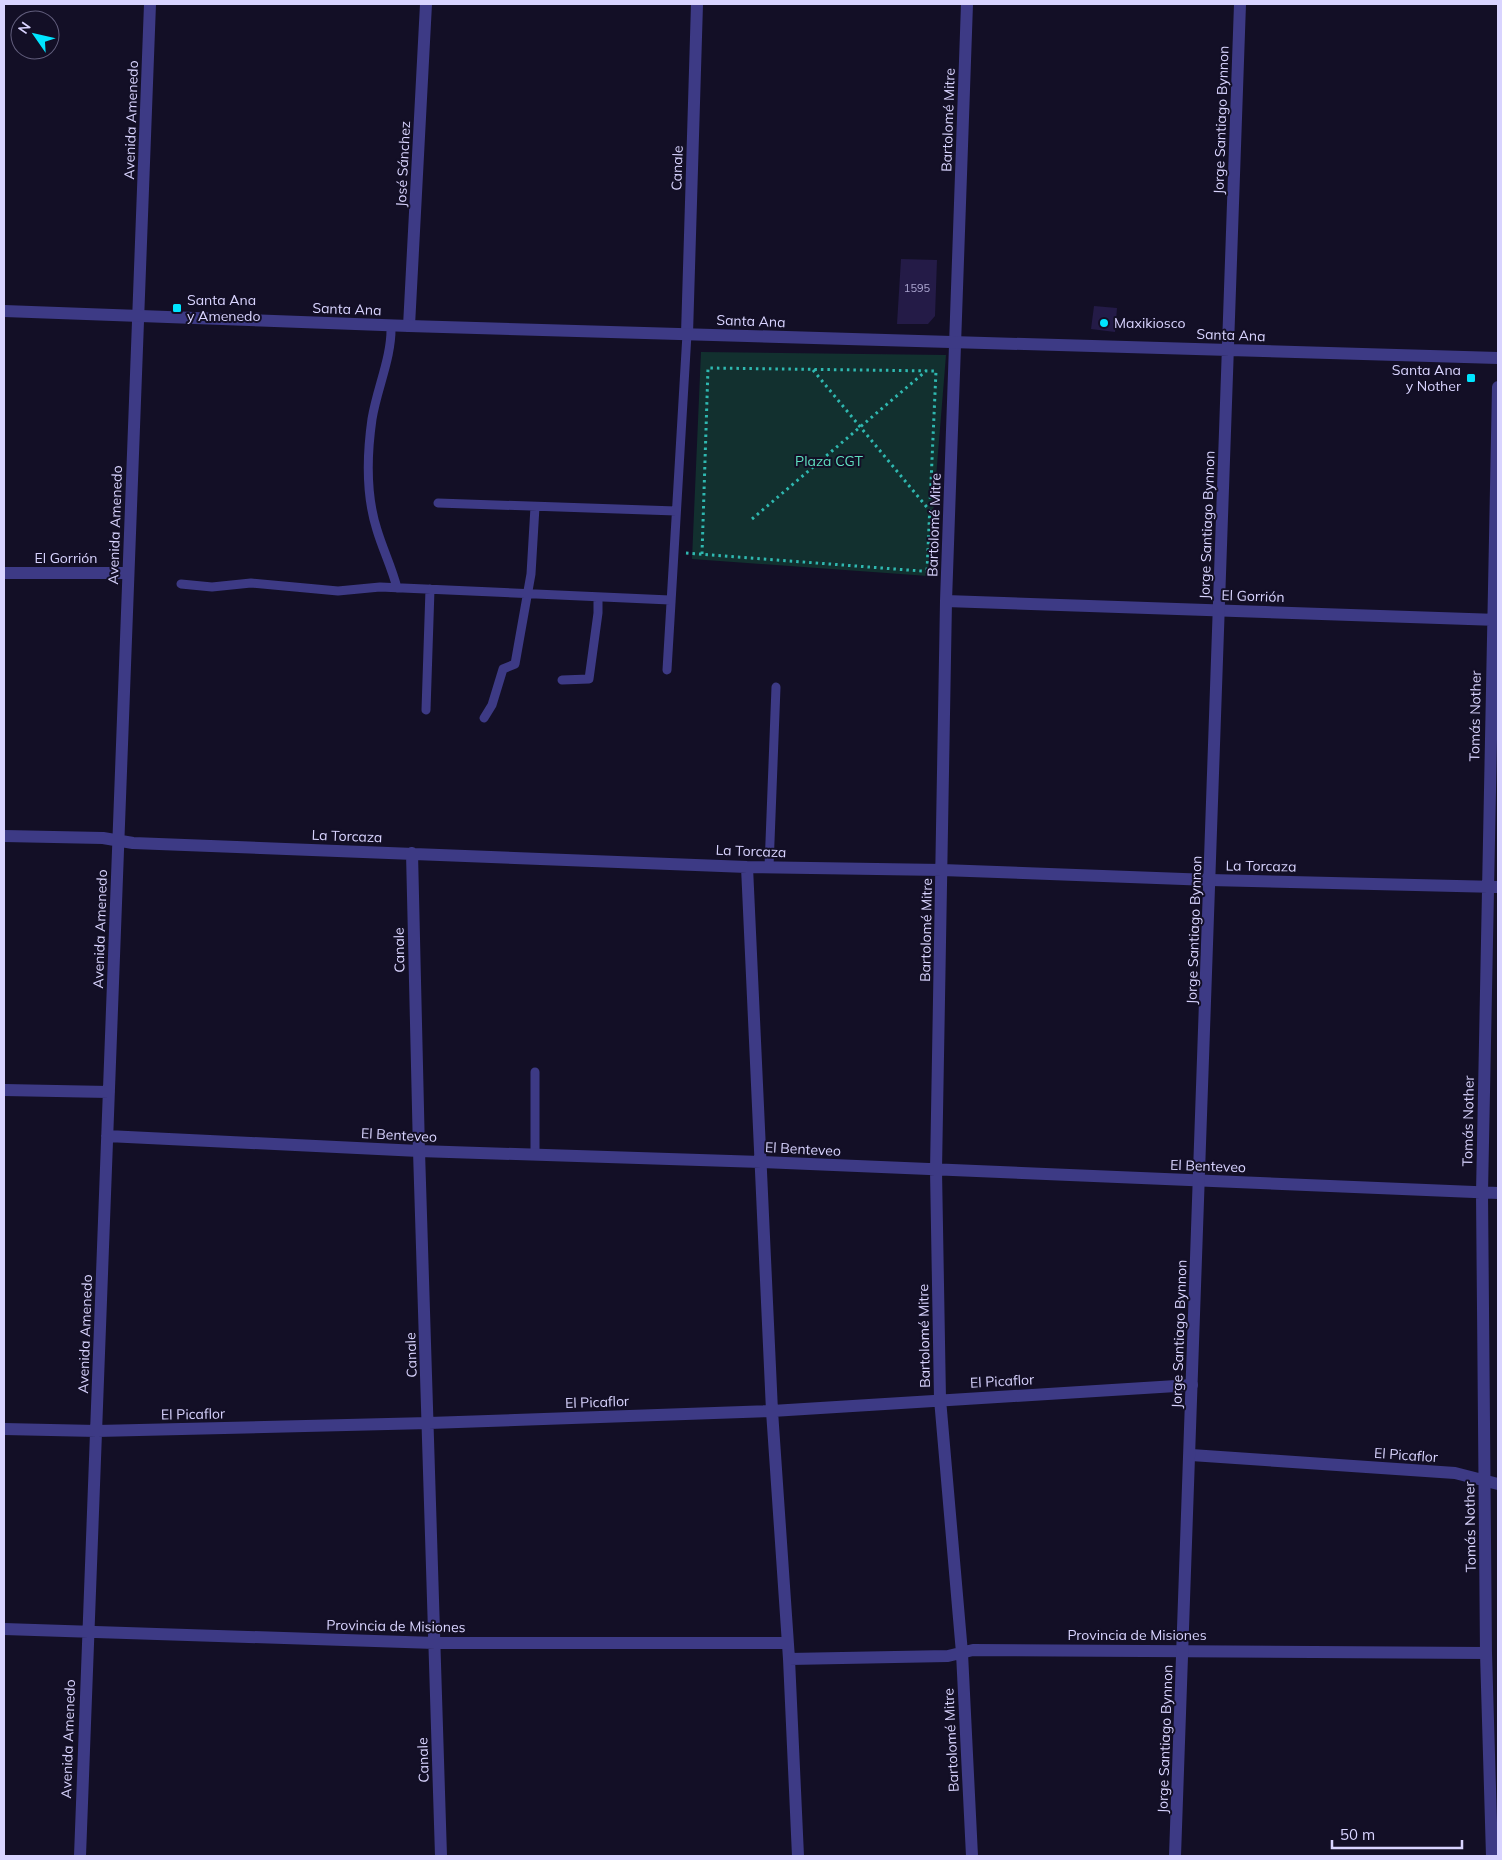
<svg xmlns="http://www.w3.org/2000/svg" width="1502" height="1860" font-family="Mulish,sans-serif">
<rect width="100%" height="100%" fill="#130f26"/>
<path fill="#12302f" d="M 701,352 L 946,355 L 928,576 L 692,559 Z"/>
<path fill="#241b47" d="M 901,259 L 937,260 L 935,316 L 928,324 L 897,324 Z
M 1094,306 L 1117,308 L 1115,332 L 1091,329 Z"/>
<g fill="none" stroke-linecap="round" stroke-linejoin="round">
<path stroke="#2fb8b0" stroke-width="3" stroke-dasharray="2.5 4" stroke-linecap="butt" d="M 813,370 L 930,511
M 752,519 L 926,371
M 686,553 L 934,572
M 702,554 L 708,368 L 936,371 L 927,571"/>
<path stroke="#3d3a85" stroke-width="9" d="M 391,326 C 392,357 377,388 372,419 C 367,454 366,496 377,530 C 383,550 392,568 397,588
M 438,503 L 676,511
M 181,584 L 212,587 L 251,583 L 338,591 L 380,587 L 670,600
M 667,670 L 687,334
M 562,680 L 589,679 L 598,613 L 598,597
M 426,710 L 430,589
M 484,718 L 492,705 L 503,669 L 515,664 L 531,574 L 535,507
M 769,867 L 776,687
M 535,1072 L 535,1155"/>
<path stroke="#3d3a85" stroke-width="12" d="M 967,4 L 946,601 L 936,1170 L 940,1399 L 962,1653 L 972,1856
M 409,326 L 426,4
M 687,334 L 697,4
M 4,573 L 128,573
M 946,601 L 1498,620
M 4,836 L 103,838 L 133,843 L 747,867 L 942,870 L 1210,880 L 1498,887
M 412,853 L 419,1151 L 441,1856
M 747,867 L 772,1411 L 789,1659 L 798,1856
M 4,1090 L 109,1092
M 107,1136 L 419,1151 L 761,1162 L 1498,1193
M 4,1429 L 97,1431 L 429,1423 L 772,1411 L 1192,1385
M 1191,1455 L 1455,1473 L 1498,1484
M 4,1629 L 435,1643 L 787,1643
M 789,1659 L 948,1656 L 973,1650 L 1486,1653
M 80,1856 L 150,4
M 1492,1856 L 1486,1653 L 1482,1193 L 1498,387"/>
<path stroke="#3d3a85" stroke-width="12" d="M 4,311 L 409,326 L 1498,358
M 1175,1856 L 1240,4"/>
</g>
<g fill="#00e5ff" stroke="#130f26" stroke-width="2">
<rect x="172" y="303" width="10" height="10" rx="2.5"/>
<circle cx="1104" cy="323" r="5"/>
<rect x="1466" y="373" width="10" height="10" rx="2.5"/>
</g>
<g text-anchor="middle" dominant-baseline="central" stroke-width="4" stroke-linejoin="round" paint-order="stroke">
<g font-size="11" fill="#aca6d1">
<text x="917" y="288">1595</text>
</g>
<g font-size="14" fill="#d9d4ff" stroke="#130f26">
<text transform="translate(131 120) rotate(-88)">Avenida Amenedo</text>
<text transform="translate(948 120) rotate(-88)">Bartolomé Mitre</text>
<text transform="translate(1221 120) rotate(-88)">Jorge Santiago Bynnon</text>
<text transform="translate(403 164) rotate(-87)">José Sánchez</text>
<text transform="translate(677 168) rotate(-88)">Canale</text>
<text transform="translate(347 309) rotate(2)">Santa Ana</text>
<text transform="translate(751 321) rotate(2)">Santa Ana</text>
<text transform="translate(1231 335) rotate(2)">Santa Ana</text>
<text transform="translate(115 525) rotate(-88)">Avenida Amenedo</text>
<text transform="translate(934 525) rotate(-88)">Bartolomé Mitre</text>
<text transform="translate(1207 525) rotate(-88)">Jorge Santiago Bynnon</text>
<text x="66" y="558">El Gorrión</text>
<text transform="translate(1253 596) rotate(2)">El Gorrión</text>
<text transform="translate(1475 716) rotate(-89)">Tomás Nother</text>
<text transform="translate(347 836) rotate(2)">La Torcaza</text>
<text transform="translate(751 851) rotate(2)">La Torcaza</text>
<text transform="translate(1261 866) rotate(1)">La Torcaza</text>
<text transform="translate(100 929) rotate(-88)">Avenida Amenedo</text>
<text transform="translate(926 930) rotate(-89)">Bartolomé Mitre</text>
<text transform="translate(1194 930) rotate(-88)">Jorge Santiago Bynnon</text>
<text transform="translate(399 950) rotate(-91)">Canale</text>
<text transform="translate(1468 1121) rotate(-89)">Tomás Nother</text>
<text transform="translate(399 1135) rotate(3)">El Benteveo</text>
<text transform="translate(803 1149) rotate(3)">El Benteveo</text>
<text transform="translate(1208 1166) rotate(2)">El Benteveo</text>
<text transform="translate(85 1334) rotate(-88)">Avenida Amenedo</text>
<text transform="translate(1179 1334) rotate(-88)">Jorge Santiago Bynnon</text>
<text transform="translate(924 1336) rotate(-91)">Bartolomé Mitre</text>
<text transform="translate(411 1355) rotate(-92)">Canale</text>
<text transform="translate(1002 1381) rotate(-3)">El Picaflor</text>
<text transform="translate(597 1402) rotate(-2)">El Picaflor</text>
<text transform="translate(193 1414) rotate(-1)">El Picaflor</text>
<text transform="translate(1406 1455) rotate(4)">El Picaflor</text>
<text transform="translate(1470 1527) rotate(-91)">Tomás Nother</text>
<text transform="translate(396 1626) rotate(1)">Provincia de Misiones</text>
<text x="1137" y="1635">Provincia de Misiones</text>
<text transform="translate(68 1739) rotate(-88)">Avenida Amenedo</text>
<text transform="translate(1165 1739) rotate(-88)">Jorge Santiago Bynnon</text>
<text transform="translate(951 1740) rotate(-93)">Bartolomé Mitre</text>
<text transform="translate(423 1760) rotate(-92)">Canale</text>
</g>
<g font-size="14" fill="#d9d4ff" stroke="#130f26" text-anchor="start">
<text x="187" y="300">Santa Ana<tspan x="187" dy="16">y Amenedo</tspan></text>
<text x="1114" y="323">Maxikiosco</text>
<text x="1461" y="370" text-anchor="end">Santa Ana<tspan x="1461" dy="16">y Nother</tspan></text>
</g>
<g font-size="14" fill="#5fe0c0" stroke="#130f26">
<text x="829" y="461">Plaza CGT</text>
</g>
</g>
<rect width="1502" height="1860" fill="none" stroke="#d9d4ff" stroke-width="10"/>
<g transform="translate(35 35) rotate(304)"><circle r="24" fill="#130f26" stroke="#625e7d"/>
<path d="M0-4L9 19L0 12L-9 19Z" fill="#00e5ff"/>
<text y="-8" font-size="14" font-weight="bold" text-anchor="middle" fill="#d9d4ff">N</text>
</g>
<path d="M1332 1840v8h130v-8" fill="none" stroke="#d9d4ff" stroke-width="2.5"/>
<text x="1340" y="1840" font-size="15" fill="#d9d4ff" stroke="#130f26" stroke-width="4" paint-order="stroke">50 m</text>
</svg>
